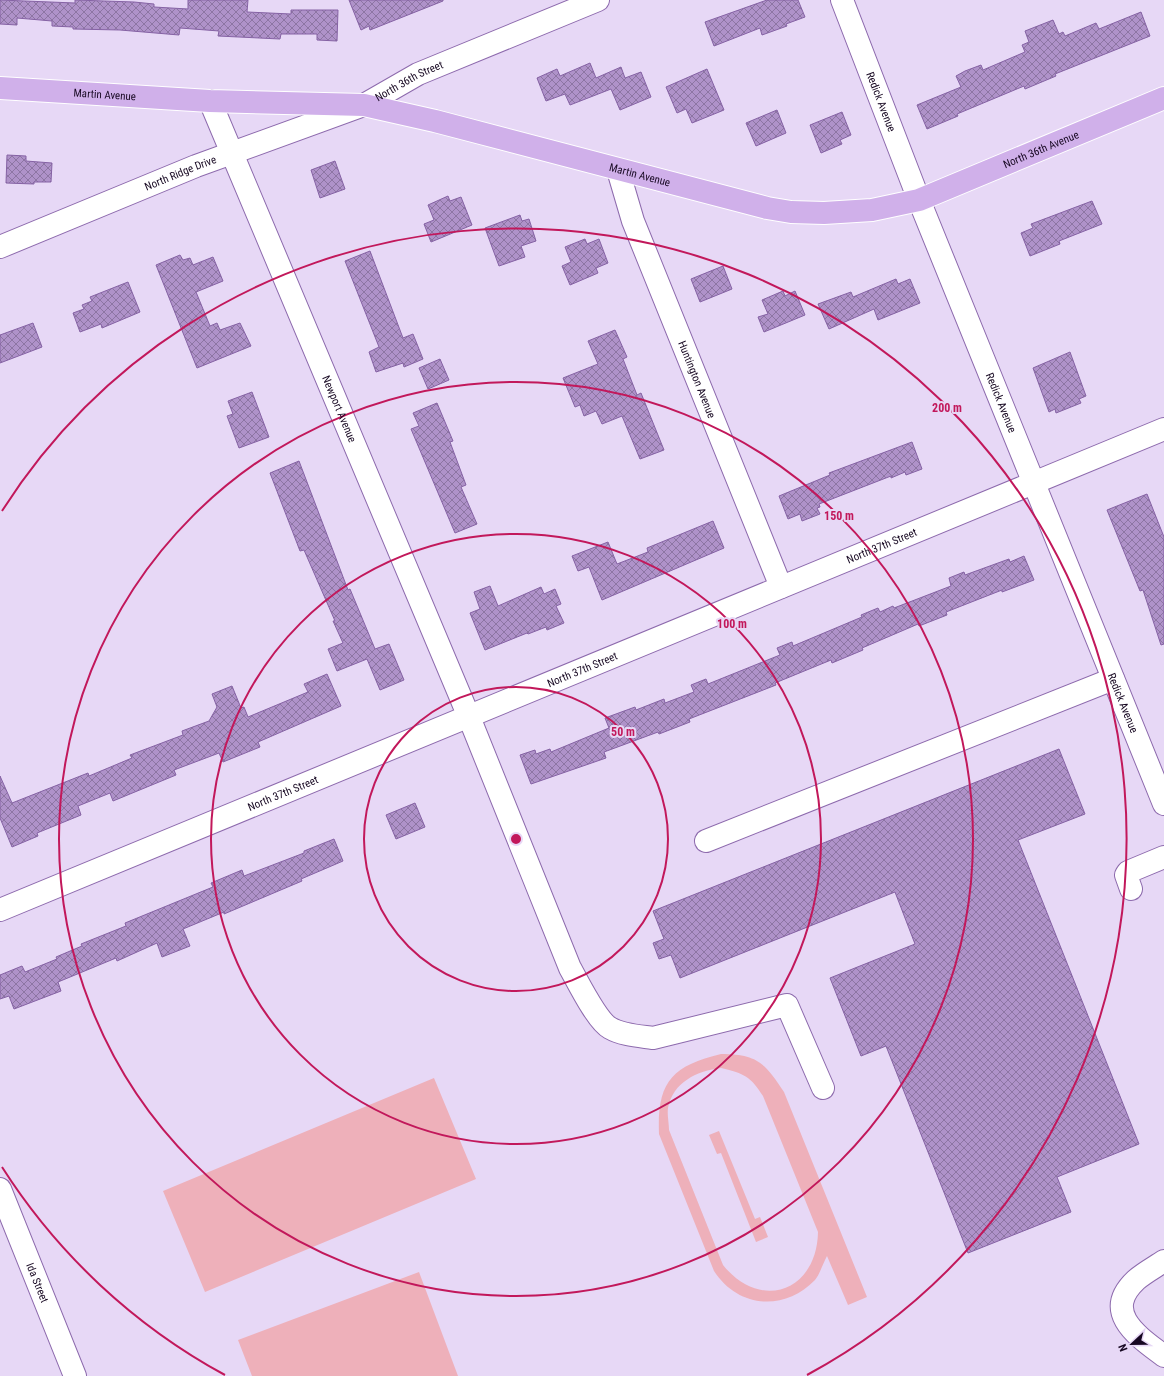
<svg xmlns="http://www.w3.org/2000/svg" width="1164" height="1376" font-family="'Roboto Condensed',sans-serif">
<defs>
<pattern id="building-cross-hatch" width="8" height="8" patternUnits="userSpaceOnUse"><rect width="8" height="8" fill="#af92c9"/><path d="M0 0l8 8M0 8l8-8" fill="none" stroke="#8d75a3"/></pattern>
</defs>
<rect width="100%" height="100%" fill="#e7d8f6"/>
<path fill="#eeb0ba" fill-rule="evenodd" d="M 721,1054 C 757,1054 765,1063 784,1092 L 867,1297 L 848,1305 L 827,1256 C 823,1263 820,1274 815,1280 C 784,1312 738,1308 714,1271 L 659,1134 C 657,1083 671,1066 721,1054 ZM 721,1068 C 745,1074 750,1076 763,1096 L 818,1232 C 817,1291 761,1312 723,1265 L 669,1130 C 669,1123 667,1115 668,1108 C 673,1082 697,1071 721,1068 Z
M 434,1078 L 476,1179 L 205,1292 L 163,1191 Z
M 719,1131 L 755,1219 L 760,1217 L 768,1237 L 756,1242 L 721,1153 L 717,1154 L 709,1135 Z
M 419,1272 L 458,1376 L 252,1376 L 238,1340 Z"/>
<path fill="url(#building-cross-hatch)" stroke="#8562a4" d="M 0,0 L 75,3 L 75,0 L 134,2 L 154,4 L 154,7 L 188,9 L 188,0 L 248,0 L 247,12 L 291,14 L 291,10 L 338,10 L 337,41 L 317,40 L 317,34 L 281,34 L 280,39 L 218,36 L 219,31 L 180,28 L 179,35 L 120,30 L 73,29 L 73,27 L 52,26 L 52,21 L 17,18 L 17,25 L 0,24 Z
M 349,0 L 443,0 L 443,1 L 370,30 L 369,26 L 361,30 Z
M 767,0 L 798,0 L 805,17 L 786,24 L 787,26 L 762,35 L 760,28 L 714,46 L 705,22 Z
M 1141,12 L 1150,36 L 1055,74 L 1056,76 L 1025,89 L 1024,86 L 957,114 L 958,116 L 927,129 L 917,105 L 961,87 L 956,76 L 965,71 L 981,65 L 983,70 L 1025,52 L 1022,45 L 1029,42 L 1025,31 L 1053,20 L 1059,34 L 1063,32 L 1065,36 L 1096,23 L 1099,29 Z
M 590,63 L 596,78 L 621,67 L 625,78 L 641,72 L 651,97 L 620,110 L 611,89 L 570,105 L 565,94 L 546,101 L 537,78 L 557,69 L 560,76 Z
M 707,69 L 724,110 L 692,123 L 686,109 L 677,113 L 666,87 Z
M 777,110 L 786,133 L 756,146 L 746,123 Z
M 842,112 L 851,135 L 840,140 L 842,144 L 821,153 L 810,125 Z
M 7,155 L 26,156 L 26,161 L 52,163 L 51,182 L 34,182 L 34,184 L 6,183 Z
M 335,161 L 345,189 L 320,198 L 311,170 Z
M 448,196 L 450,201 L 461,197 L 472,225 L 431,242 L 424,224 L 434,220 L 428,205 Z
M 1092,201 L 1102,224 L 1059,241 L 1060,244 L 1030,256 L 1021,233 L 1033,228 L 1031,224 Z
M 520,215 L 522,221 L 529,219 L 536,241 L 521,246 L 525,257 L 499,266 L 485,228 Z
M 585,239 L 587,244 L 599,239 L 608,263 L 596,268 L 598,273 L 570,285 L 562,266 L 571,262 L 565,247 Z
M 370,251 L 403,338 L 413,334 L 423,359 L 404,367 L 403,363 L 376,372 L 369,352 L 379,347 L 345,261 Z
M 180,255 L 183,260 L 190,258 L 193,265 L 213,257 L 223,281 L 196,292 L 210,326 L 217,323 L 220,330 L 240,323 L 251,346 L 197,368 L 156,265 Z
M 723,266 L 732,289 L 700,302 L 691,279 Z
M 896,279 L 898,284 L 910,279 L 920,303 L 878,320 L 874,309 L 829,329 L 818,304 L 851,292 L 853,297 Z
M 128,282 L 140,312 L 102,328 L 101,324 L 80,332 L 73,313 L 84,309 L 82,305 L 92,301 L 90,297 Z
M 783,291 L 785,296 L 795,291 L 805,315 L 764,332 L 758,317 L 768,314 L 762,300 Z
M 33,323 L 42,347 L 0,363 L 0,335 Z
M 615,330 L 627,357 L 623,359 L 637,395 L 641,393 L 664,450 L 640,459 L 622,416 L 602,424 L 596,411 L 584,416 L 580,405 L 575,407 L 563,378 L 598,364 L 588,341 Z
M 1070,352 L 1086,396 L 1079,399 L 1081,403 L 1056,413 L 1055,409 L 1049,412 L 1033,368 Z
M 440,359 L 449,380 L 428,389 L 419,368 Z
M 252,392 L 269,437 L 239,448 L 227,416 L 233,414 L 228,401 Z
M 437,403 L 453,441 L 450,442 L 466,485 L 461,487 L 477,524 L 455,533 L 411,429 L 419,426 L 413,413 Z
M 912,442 L 922,469 L 906,475 L 905,472 L 891,478 L 891,476 L 819,504 L 820,507 L 817,508 L 820,514 L 802,521 L 800,514 L 788,519 L 779,496 L 830,475 L 829,473 Z
M 299,461 L 348,590 L 350,589 L 375,649 L 389,644 L 404,680 L 380,690 L 367,659 L 337,671 L 328,649 L 343,643 L 333,621 L 335,621 L 304,550 L 300,551 L 270,473 Z
M 1147,494 L 1164,537 L 1164,644 L 1161,645 L 1143,590 L 1140,591 L 1107,510 Z
M 713,521 L 724,548 L 602,600 L 589,567 L 578,571 L 572,556 L 608,542 L 617,564 L 648,552 L 647,548 Z
M 1024,556 L 1034,580 L 1002,592 L 1002,590 L 946,612 L 947,615 L 919,626 L 918,624 L 862,648 L 863,650 L 832,663 L 831,660 L 775,683 L 776,685 L 689,719 L 690,722 L 659,734 L 658,732 L 604,752 L 606,758 L 531,784 L 520,755 L 535,750 L 536,754 L 550,749 L 551,752 L 609,728 L 605,718 L 635,707 L 636,710 L 664,699 L 665,703 L 694,692 L 691,685 L 706,679 L 708,684 L 780,655 L 777,648 L 792,642 L 793,646 L 862,617 L 861,615 L 878,608 L 880,612 L 893,606 L 894,608 L 951,586 L 949,578 L 964,572 L 965,575 L 1009,559 L 1010,562 Z
M 490,586 L 498,606 L 541,587 L 544,594 L 555,589 L 561,604 L 556,606 L 564,623 L 547,630 L 546,627 L 528,634 L 527,633 L 485,650 L 470,613 L 480,609 L 474,592 Z
M 327,674 L 341,706 L 258,742 L 260,747 L 223,762 L 219,753 L 174,770 L 176,775 L 113,801 L 110,793 L 78,806 L 81,815 L 37,833 L 38,836 L 12,847 L 0,818 L 0,776 L 12,803 L 88,773 L 89,776 L 132,758 L 130,755 L 183,735 L 182,731 L 209,721 L 217,707 L 212,694 L 232,686 L 241,708 L 244,707 L 248,717 L 308,692 L 304,684 Z
M 1059,749 L 1085,814 L 1018,840 L 1139,1144 L 1057,1177 L 1071,1212 L 968,1253 L 886,1046 L 861,1056 L 830,978 L 915,944 L 895,892 L 680,978 L 671,955 L 659,959 L 653,943 L 664,939 L 653,911 Z
M 415,803 L 425,827 L 396,839 L 386,815 Z
M 334,839 L 343,861 L 301,879 L 302,881 L 224,914 L 224,912 L 183,929 L 190,946 L 162,957 L 157,943 L 117,961 L 116,958 L 58,982 L 61,991 L 14,1009 L 9,996 L 0,999 L 0,975 L 22,966 L 25,972 L 57,959 L 56,957 L 82,946 L 81,944 L 126,926 L 125,923 L 213,887 L 211,883 L 242,870 L 244,876 L 304,853 L 304,851 Z"/>
<g fill="none" stroke-linecap="round" stroke-linejoin="round">
<defs>
<g id="minor">
<path id="s1" d="M 842,0 L 919,200 L 1164,804"/>
<path id="s2" d="M 210,101 L 469,717 L 570,968 C 578,982 597,1021 610,1028 C 622,1035 639,1036 653,1038 L 787,1005 L 823,1088"/>
<path id="s3" d="M 618,170 L 633,221 L 781,587"/>
<path id="s4" d="M 0,247 L 196,166 L 364,105 L 418,74 L 598,0"/>
<path d="M 706,841 L 1113,679"/>
<path d="M 1131,889 L 1126,875 L 1128,872 L 1164,857"/>
<path id="s5" d="M 0,910 L 1164,429"/>
<path id="s6" d="M 0,1189 L 75,1376"/>
<path d="M 1164,1261 C 1155,1267 1144,1273 1136,1280 C 1101,1313 1139,1337 1164,1356"/>
</g>
<g id="major">
<path id="s7" d="M 0,88 L 210,101 L 364,105 L 435,121 L 767,208 L 791,212 L 824,213 L 872,210 L 919,200 L 1164,98"/>
</g>
</defs>
<use href="#minor" stroke="#8d6aad" stroke-width="24"/>
<use href="#major" stroke="#fff" stroke-width="24"/>
<use href="#minor" stroke="#fff" stroke-width="22"/>
<use href="#major" stroke="#d0b0ea" stroke-width="22"/>
</g>
<g fill="none" stroke="#c2185b" stroke-width="2">
<circle cx="516" cy="839" r="152"/>
<circle cx="516" cy="839" r="305"/>
<circle cx="516" cy="839" r="457"/>
<path d="M225 1375A610 610 0 0 1 2 1167M2 511A610 610 0 1 1 807 1375"/>
</g>
<g text-anchor="middle" dominant-baseline="central" stroke-width="4" stroke-linejoin="round" paint-order="stroke">
<g font-size="11" fill="#170822" stroke="#e7d8f6">
<text stroke="none"><textPath href="#s4" startOffset="442">North 36th Street</textPath></text>
<text stroke="none"><textPath href="#s7" startOffset="105">Martin Avenue</textPath></text>
<text stroke="none"><textPath href="#s1" startOffset="109">Redick Avenue</textPath></text>
<text stroke="none"><textPath href="#s7" startOffset="1066">North 36th Avenue</textPath></text>
<text stroke="none"><textPath href="#s4" startOffset="195">North Ridge Drive</textPath></text>
<text stroke="none"><textPath href="#s7" startOffset="649">Martin Avenue</textPath></text>
<text stroke="none"><textPath href="#s3" startOffset="224">Huntington Avenue</textPath></text>
<text stroke="none"><textPath href="#s1" startOffset="433">Redick Avenue</textPath></text>
<text stroke="none"><textPath href="#s2" startOffset="334">Newport Avenue</textPath></text>
<text stroke="none"><textPath href="#s5" startOffset="954">North 37th Street</textPath></text>
<text stroke="none"><textPath href="#s5" startOffset="630">North 37th Street</textPath></text>
<text stroke="none"><textPath href="#s1" startOffset="757">Redick Avenue</textPath></text>
<text stroke="none"><textPath href="#s5" startOffset="306">North 37th Street</textPath></text>
<text stroke="none"><textPath href="#s6" startOffset="101">Ida Street</textPath></text>
</g>
</g>
<circle cx="516" cy="839" r="6" fill="#c2185b" stroke="#e7d8f6" stroke-width="2"/>
<g font-size="12" text-anchor="middle" font-weight="bold" fill="#c2185b" stroke="#e7d8f6" stroke-width="4" stroke-linejoin="round" paint-order="stroke">
<text x="947" y="412">200 m</text>
<text x="839" y="520">150 m</text>
<text x="732" y="628">100 m</text>
<text x="623" y="736">50 m</text>
</g>
<g transform="translate(1132 1344) rotate(248)" stroke="#e7d8f6" stroke-width="3" paint-order="stroke">
<path d="M0-3L7 15L0 10L-7 15Z" fill="#170822"/>
<text y="-6" font-size="11" font-weight="bold" text-anchor="middle" fill="#170822">N</text>
</g>
</svg>
